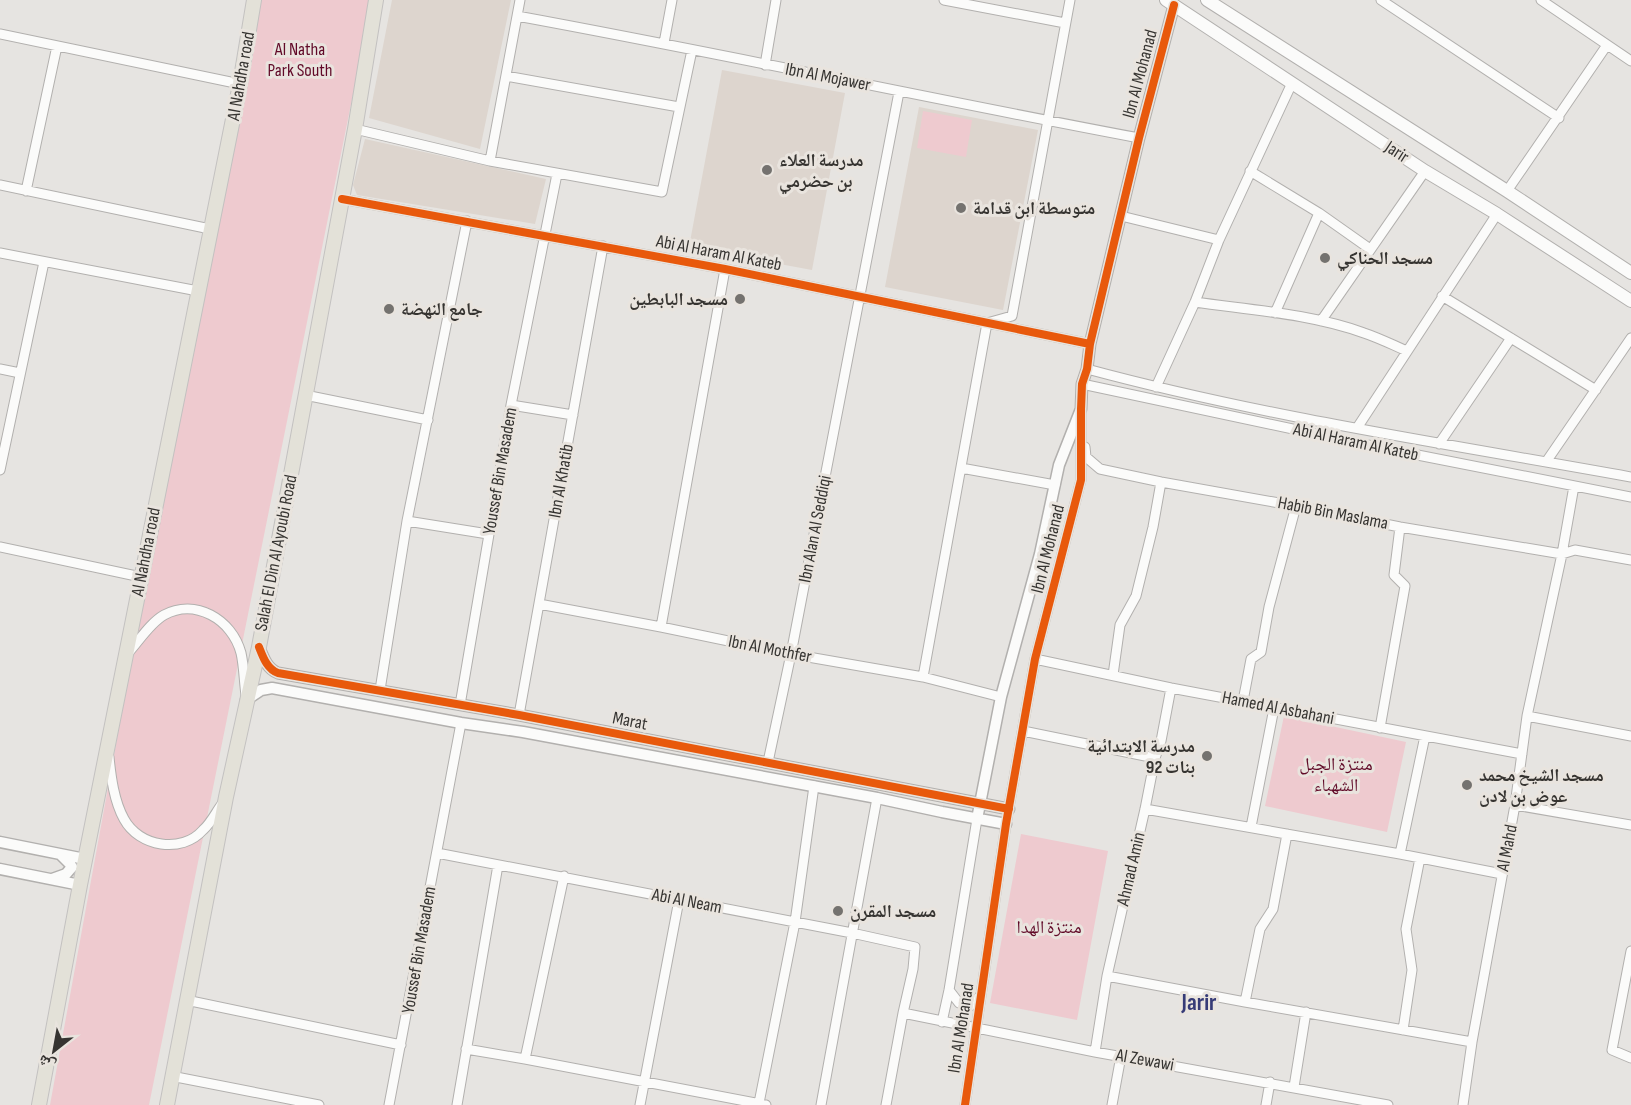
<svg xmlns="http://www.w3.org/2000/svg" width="1631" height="1105" font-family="'Sofia Sans Condensed','Noto Naskh Arabic',sans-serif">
<rect width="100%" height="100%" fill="#e6e4e1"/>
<path fill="#ddd5ce" d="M 392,0 L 511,0 L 480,149 L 369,118 Z
M 722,70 L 845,93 L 812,270 L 689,247 Z
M 919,107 L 1038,130 L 1003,310 L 885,287 Z
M 365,139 L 546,179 L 535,224 L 357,195 L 353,185 Z"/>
<path fill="#eecacf" d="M 252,0 L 372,0 L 149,1105 L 50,1105 Z
M 923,111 L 972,120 L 966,157 L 917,148 Z
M 1284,716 L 1406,742 L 1387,832 L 1265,806 Z
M 1021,834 L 1108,851 L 1077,1020 L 990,1003 Z"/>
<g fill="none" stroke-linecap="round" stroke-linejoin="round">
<defs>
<path id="minor" d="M 944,0 L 1065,23
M 1381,0 L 1559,118
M 1541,0 L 1631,61
M 517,16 C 725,54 931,99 1139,138
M 0,34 L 240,84
M 664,43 L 672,0
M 765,65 L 776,0
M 506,76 L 679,107
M 355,129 L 490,161 L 662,192 L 692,50
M 490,161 L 520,0
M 1250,171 L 1319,213 L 1370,249
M 0,185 L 210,229
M 26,191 L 57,46
M 1507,191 L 1607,45
M 342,199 L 725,269 L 1090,344
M 1121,216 L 1219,240
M 0,253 L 198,291
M 1442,296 L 1596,390
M 1195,302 C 1251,310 1312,314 1364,333 C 1379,338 1393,345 1407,351
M 1275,313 L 1319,213
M 1321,321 L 1425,171
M 0,369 L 20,373
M 1087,369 C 1265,417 1449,444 1631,477
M 1082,384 L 1377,447 L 1631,497
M 1156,387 L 1195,302 L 1219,240 L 1292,83
M 305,395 L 428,420
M 511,405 L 573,415
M 1357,428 L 1497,214
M 1439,444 L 1511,338
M 1085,447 L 1086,457 L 1100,469 L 1161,482 L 1296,506 L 1400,527 L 1562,554 L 1575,550 L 1631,560
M 1546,462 L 1631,338
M 961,468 L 1055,485
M 0,470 L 44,262
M 407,521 L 488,534
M 0,547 L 141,577
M 539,604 L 661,627 L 791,654 L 923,677 L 1001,697
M 661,627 L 725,269
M 128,653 C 139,641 150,623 164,615 C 195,598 232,619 241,653 C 244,666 244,681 246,695
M 1035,659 L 1171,688 L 1522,754
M 1113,675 L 1120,625 L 1136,596 L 1153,527 L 1161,482
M 923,677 L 987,323 L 1012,316 L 1070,0
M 380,690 L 407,521 L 467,221
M 1243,701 L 1251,659 L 1261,652 L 1269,607 L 1296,506
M 460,705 L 511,405 L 557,174
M 519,715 L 603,246
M 1527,716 L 1631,736
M 1380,728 L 1405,586 L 1394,575 L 1400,527
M 1023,731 L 1155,758
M 109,757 C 111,777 114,801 124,819 C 139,847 182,854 203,830 C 211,823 216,812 222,804
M 768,762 L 791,654 L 899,92
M 1515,805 L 1631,825
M 1145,809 L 1400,854 L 1502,874
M 1251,827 L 1274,708
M 437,853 L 852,933 L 915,947 L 913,969 L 903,1013 L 886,1105
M 1400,854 L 1425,736
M 1631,951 L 1612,1050 L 1631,1058
M 1107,976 L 1245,1002 L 1472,1042
M 949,990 L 959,1003 L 970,1006 L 981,995
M 186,1000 L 401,1045
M 1245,1002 L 1260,929 L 1273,909 L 1287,834
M 903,1013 L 1095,1052 L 1388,1105
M 942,1022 L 949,990 L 977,819
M 1403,1030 L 1412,970 L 1406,929 L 1420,858
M 466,1049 L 525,1059 L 766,1105
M 1095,1052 L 1107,976 L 1145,809 L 1155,758 L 1161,741 L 1171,688
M 525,1059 L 564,876
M 171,1076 L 319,1105
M 1294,1087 L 1306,1012
M 759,1103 L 795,922 L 814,786
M 389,1105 L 461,723
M 457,1105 L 498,865
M 640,1105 L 679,900
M 821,1105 L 877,798
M 965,1105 L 1006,824 L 1035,659 L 1081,480 L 1081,414
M 1112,1105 L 1121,1056
M 1266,1105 L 1270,1082
M 1463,1105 L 1472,1042 L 1515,805 L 1527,716 L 1562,554 L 1574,486"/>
<path id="tertiary" d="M 259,647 C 263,657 267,669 278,673 L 519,715 L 1009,809
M 246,700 L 261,690 L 272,688 L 461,723 L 523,732 L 877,798 L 942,812 L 1006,824
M 977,819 L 1001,697 L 1040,554 L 1059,465 L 1081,409 L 1082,384 L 1087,369 L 1090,344 L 1139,138 L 1174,5
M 0,842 L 85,859
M 0,869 L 80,885
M 52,879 L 66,874 L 72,867 L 70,864 L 60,854"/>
<path id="secondary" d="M 1166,0 L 1425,171 L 1497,214 L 1631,301
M 1207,0 L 1507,191 L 1631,273"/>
<path id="primary" d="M 39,1105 L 80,885 L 240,84 L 254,0
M 167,1105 L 226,797 L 259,647 L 355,129 L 376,0"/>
</defs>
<use href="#minor" stroke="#b2b0ae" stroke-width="11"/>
<use href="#tertiary" stroke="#b2b0ae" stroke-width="13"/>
<use href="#secondary" stroke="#b2b0ae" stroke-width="14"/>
<use href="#primary" stroke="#c3c1c0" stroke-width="16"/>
<use href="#minor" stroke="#fbfbfa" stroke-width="9"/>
<use href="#tertiary" stroke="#fbfbfa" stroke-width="10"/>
<use href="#secondary" stroke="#fbfbfa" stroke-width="12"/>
<use href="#primary" stroke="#e3e1d8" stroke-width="14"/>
<defs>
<path id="cycleway" d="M 342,199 L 725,269 L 1090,344
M 259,647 C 263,657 267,669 278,673 L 519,715 L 1009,809
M 965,1105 L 1006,824 L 1035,659 L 1081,480 L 1081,409 L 1082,384 L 1087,369 L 1090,344 L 1139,138 L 1174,5"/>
</defs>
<use href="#cycleway" stroke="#e9e4de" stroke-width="11"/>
<use href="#cycleway" stroke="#e8590c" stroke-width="8"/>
</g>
<g fill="#74726f" stroke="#e9e4de" stroke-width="2">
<circle cx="767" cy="170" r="6"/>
<circle cx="961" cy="208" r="6"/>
<circle cx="1325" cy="258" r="6"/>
<circle cx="740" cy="299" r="6"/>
<circle cx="389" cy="309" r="6"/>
<circle cx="1207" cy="756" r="6"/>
<circle cx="1467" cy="785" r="6"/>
<circle cx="838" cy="911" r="6"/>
</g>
<g text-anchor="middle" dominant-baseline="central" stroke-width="6" stroke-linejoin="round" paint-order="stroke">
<g font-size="18" fill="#610a28" stroke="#e9e4de">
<text x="300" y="49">Al Natha<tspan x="300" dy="21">Park South</tspan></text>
<text x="1336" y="764">منتزة الجبل<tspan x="1336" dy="21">الشهباء</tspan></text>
<text x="1049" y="927">منتزة الهدا</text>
</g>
<g font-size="18" fill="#363431" stroke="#e9e4de">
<text transform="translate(1140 74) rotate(-75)">Ibn Al Mohanad</text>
<text transform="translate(241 76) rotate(-80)">Al Nahdha road</text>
<text transform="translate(828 77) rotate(11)">Ibn Al Mojawer</text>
<text transform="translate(1397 152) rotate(33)">Jarir</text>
<text transform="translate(719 253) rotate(11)">Abi Al Haram Al Kateb</text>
<text transform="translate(1356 442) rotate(12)">Abi Al Haram Al Kateb</text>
<text transform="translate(500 471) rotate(-80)">Youssef Bin Masadem</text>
<text transform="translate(561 481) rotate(-80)">Ibn Al Khatib</text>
<text transform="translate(1333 513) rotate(11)">Habib Bin Maslama</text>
<text transform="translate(815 529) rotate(-79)">Ibn Alan Al Seddiqi</text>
<text transform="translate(1048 549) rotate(-76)">Ibn Al Mohanad</text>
<text transform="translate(146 552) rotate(-79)">Al Nahdha road</text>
<text transform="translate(276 553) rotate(-79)">Salah El Din Al Ayoubi Road</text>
<text transform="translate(770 649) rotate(11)">Ibn Al Mothfer</text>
<text transform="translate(1278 708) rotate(11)">Hamed Al Asbahani</text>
<text transform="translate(630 721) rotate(11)">Marat</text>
<text transform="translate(1507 848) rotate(-79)">Al Mahd</text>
<text transform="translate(1131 869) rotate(-77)">Ahmad Amin</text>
<text transform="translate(687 901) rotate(11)">Abi Al Neam</text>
<text transform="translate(419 950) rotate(-80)">Youssef Bin Masadem</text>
<text transform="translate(961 1028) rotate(-81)">Ibn Al Mohanad</text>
<text transform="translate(1145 1060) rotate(10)">Al Zewawi</text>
</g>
<g font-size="18" font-weight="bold" fill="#363431" stroke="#e9e4de" text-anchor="start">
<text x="779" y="160">مدرسة العلاء<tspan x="779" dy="21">بن حضرمي</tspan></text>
<text x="973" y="208">متوسطة ابن قدامة</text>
<text x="1337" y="258">مسجد الحناكي</text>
<text x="728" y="299" text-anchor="end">مسجد البابطين</text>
<text x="401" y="309">جامع النهضة</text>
<text x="1195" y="746" text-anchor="end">مدرسة الابتدائية<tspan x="1195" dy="21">92 بنات</tspan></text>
<text x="1479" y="775">مسجد الشيخ محمد<tspan x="1479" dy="21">عوض بن لادن</tspan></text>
<text x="850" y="911">مسجد المقرن</text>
</g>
<g font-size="24" font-weight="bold" fill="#363b77" stroke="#e9e4de">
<text x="1199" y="1002">Jarir</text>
</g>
</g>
<g transform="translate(54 1051) rotate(211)" stroke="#e9e4de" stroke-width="4.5" paint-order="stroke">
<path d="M0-4.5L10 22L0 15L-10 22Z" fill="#363431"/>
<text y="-9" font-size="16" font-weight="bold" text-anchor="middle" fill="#363431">ش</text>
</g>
</svg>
